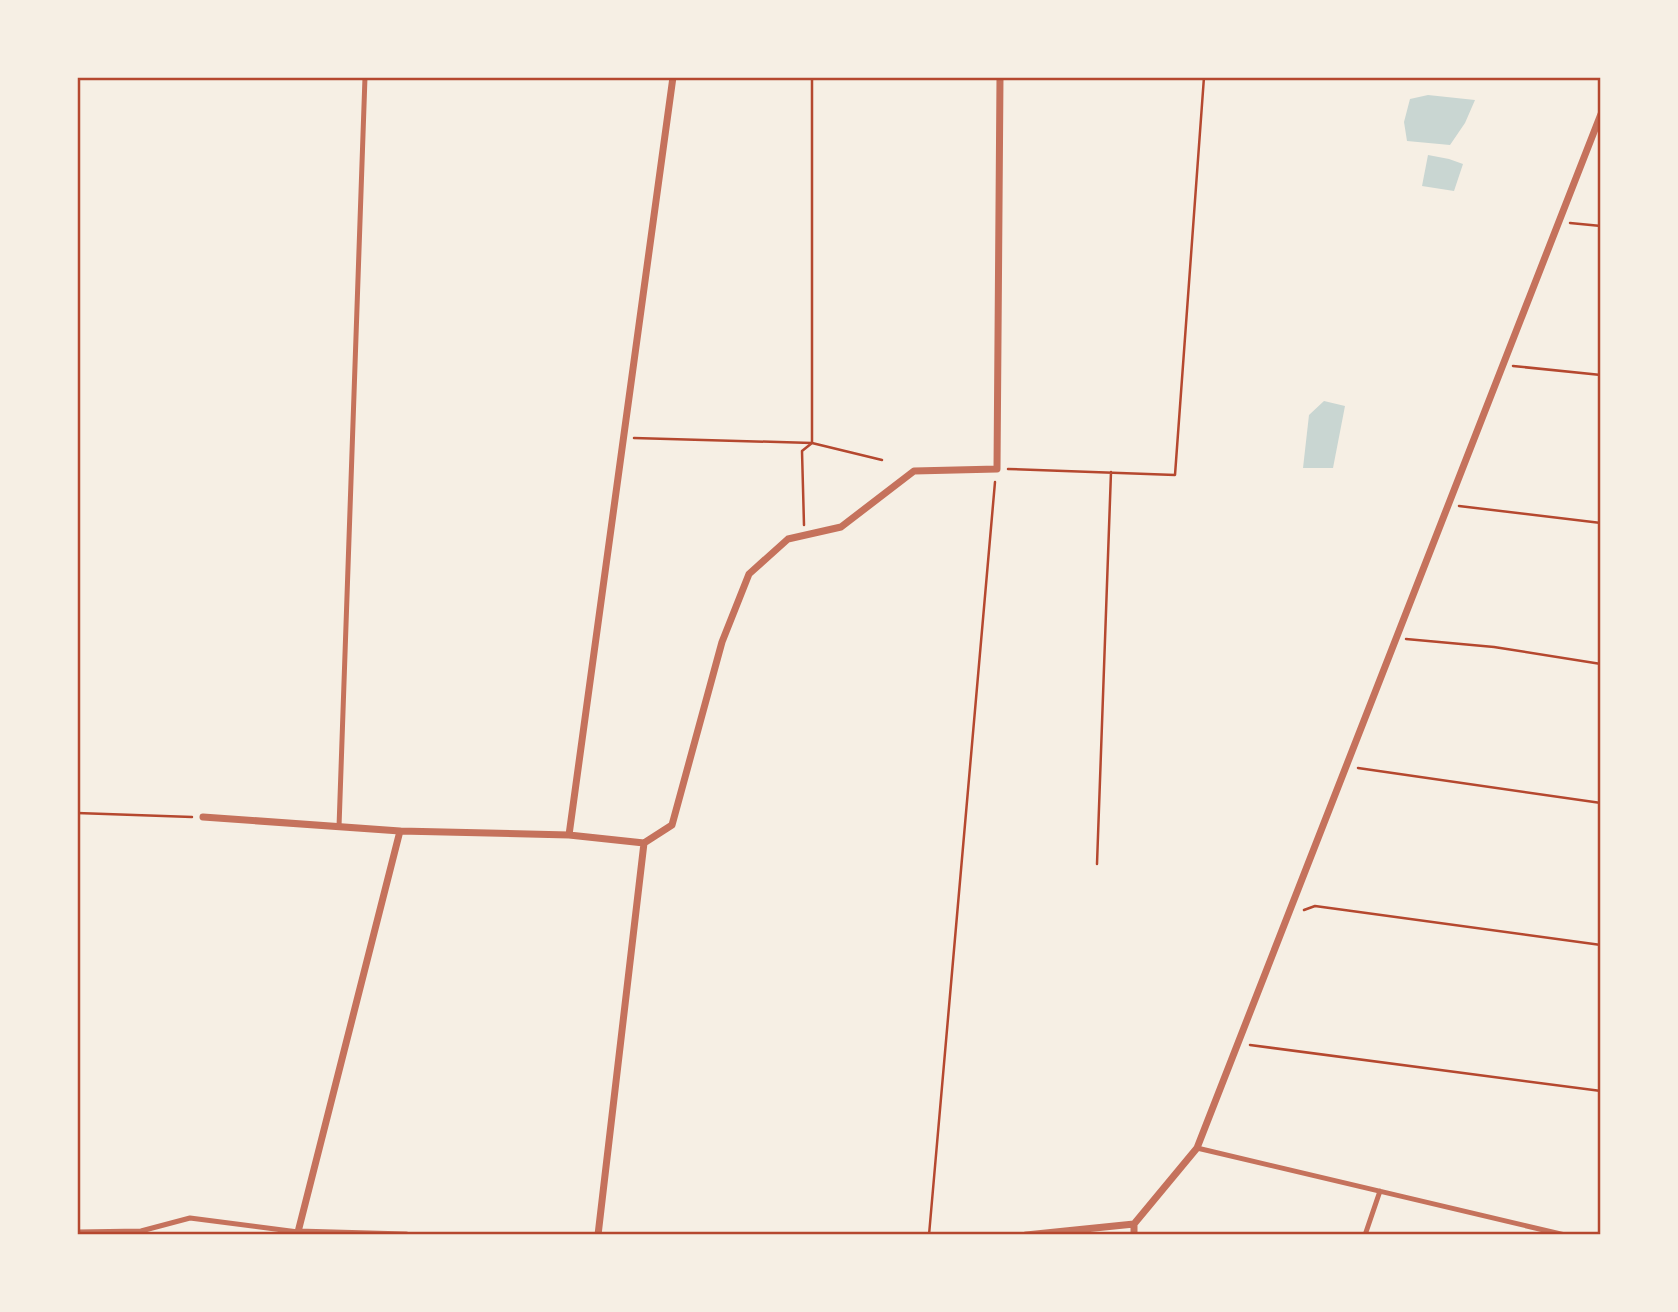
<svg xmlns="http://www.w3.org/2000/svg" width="1678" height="1312" font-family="Figtree,sans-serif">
<rect width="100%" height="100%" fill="#f6efe4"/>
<path fill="#c9d6d2" d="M 1428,95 L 1475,100 L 1465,123 L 1450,145 L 1407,141 L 1404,122 L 1410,99 Z
M 1428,155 L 1449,159 L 1463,164 L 1454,191 L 1422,186 Z
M 1324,401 L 1345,406 L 1333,468 L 1303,468 L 1309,415 Z"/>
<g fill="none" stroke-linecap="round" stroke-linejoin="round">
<path stroke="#b5482f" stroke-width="2.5" d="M 1570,223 L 1601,226
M 1513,366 L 1601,375
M 634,438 L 812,443 L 882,460
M 1008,469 L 1175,475 L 1204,77
M 1459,506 L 1601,523
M 804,525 L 802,451 L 812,443 L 812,77
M 1406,639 L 1494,647 L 1601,664
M 1358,768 L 1601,803
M 77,813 L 192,817
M 1097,864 L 1111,472
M 1304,910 L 1315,906 L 1601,945
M 1250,1045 L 1601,1091
M 929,1235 L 995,482"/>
<path stroke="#c5725c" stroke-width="5" d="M 339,827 L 365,77
M 1197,1148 L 1565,1235
M 77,1232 L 141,1231 L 190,1218 L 298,1232
M 1365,1235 L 1380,1191"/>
<path stroke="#c5725c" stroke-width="7" d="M 203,817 L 400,831 L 298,1232
M 400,831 L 569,835 L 673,77
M 569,835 L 644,843 L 598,1235
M 644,843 L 672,825 L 722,642 L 749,574 L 788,539 L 841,527 L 914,471 L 997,469 L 1000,77
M 1134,1224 L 1197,1148 L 1601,114
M 298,1235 L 298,1232 L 406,1235
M 1026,1235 L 1134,1224 L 1134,1235"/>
</g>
<rect width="1678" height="1312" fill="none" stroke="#f6efe4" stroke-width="158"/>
<rect x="79" y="79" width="1520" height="1154" fill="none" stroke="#b5482f" stroke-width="2.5"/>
</svg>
